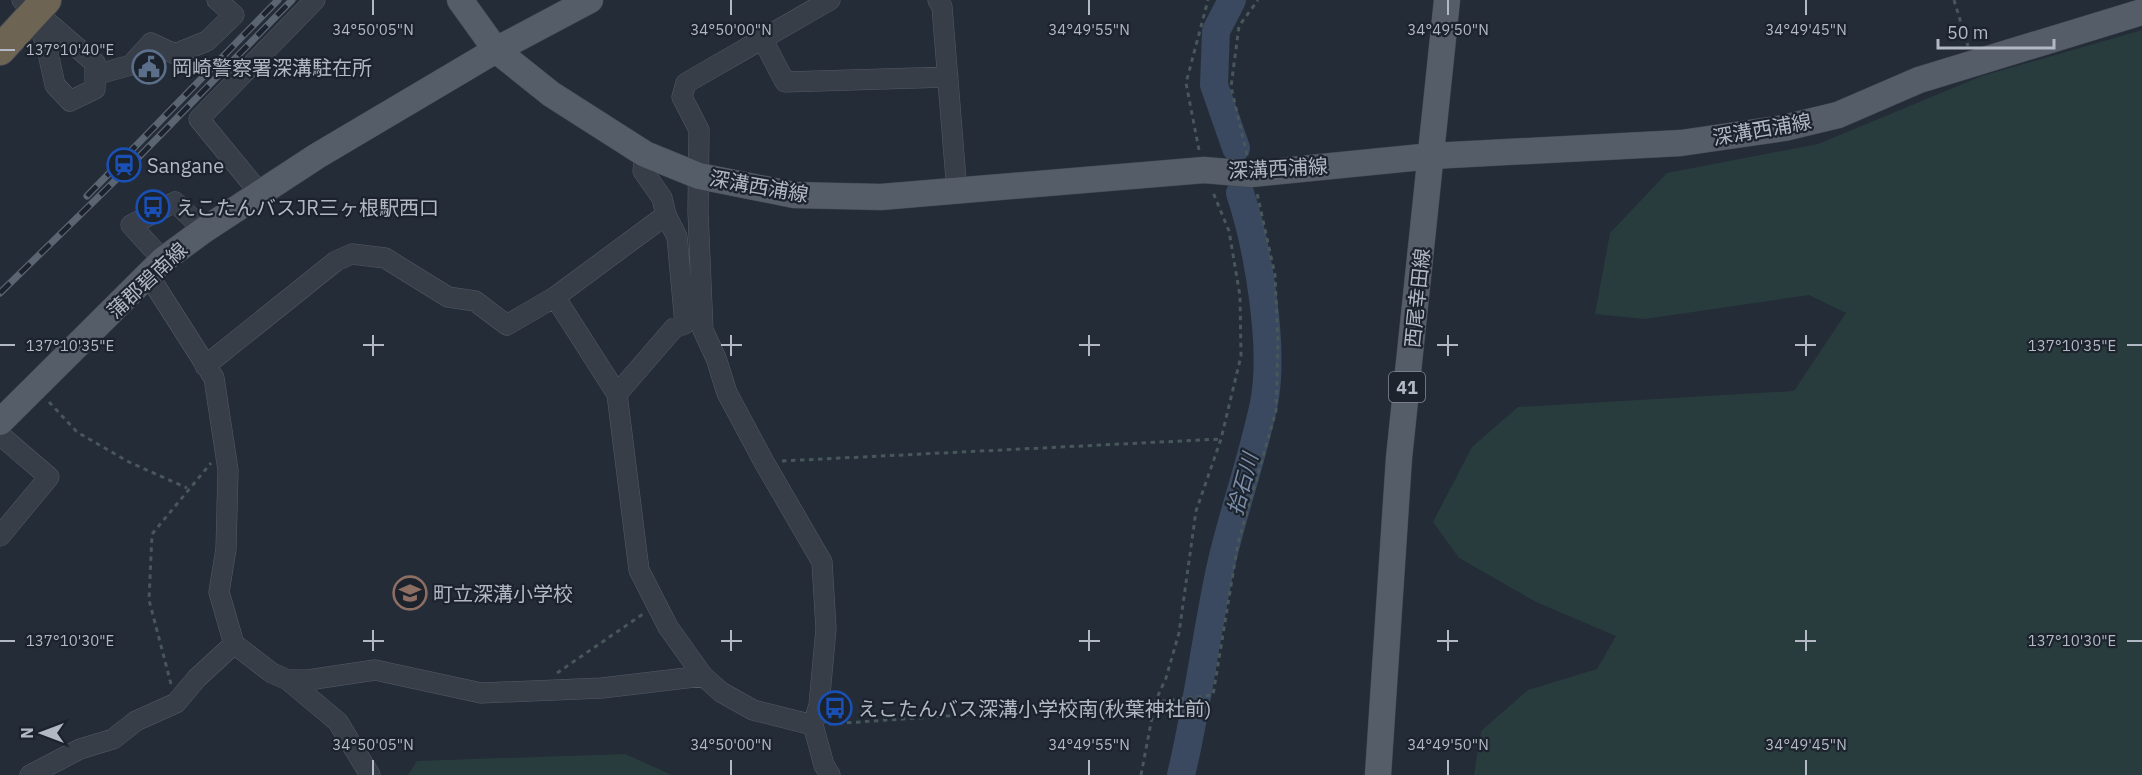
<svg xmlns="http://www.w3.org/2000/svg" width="2142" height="775" font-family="'IBM Plex Sans','Noto Sans JP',sans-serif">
<rect width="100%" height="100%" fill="#232c37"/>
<path fill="#293c3d" d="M 2142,30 L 2142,775 L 1474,775 L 1481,731 L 1528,690 L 1597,669 L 1616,636 L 1536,602 L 1459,558 L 1433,522 L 1472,447 L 1518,407 L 1794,391 L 1846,313 L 1809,295 L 1645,319 L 1595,314 L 1610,233 L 1667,173 L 1818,144 L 1982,76 Z
M 625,754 L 672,775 L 408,775 L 417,761 Z"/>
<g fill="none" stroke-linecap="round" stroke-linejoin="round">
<path stroke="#3a495f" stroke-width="28" d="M 1232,0 L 1216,31 L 1214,85 L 1236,148
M 1181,775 C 1197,709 1205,641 1219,574 C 1231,517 1252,461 1264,403 C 1275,347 1258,247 1240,193"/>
<defs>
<path id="minor" d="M 22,0 L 95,63 L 95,89 L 70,101 L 55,85 L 46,44 L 34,13
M 830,0 L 686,83 L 682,97 L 699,130 L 698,212 L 703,330 L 716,358 L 727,393 L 764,462 L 822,562 L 826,629 L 819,705 L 813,725 L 824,765 L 830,775
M 938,0 L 942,7 L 957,192
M 763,40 L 785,82 L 948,77
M 95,75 L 131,65 L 151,43 L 175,54 L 207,41 L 234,15 L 217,0
M 259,192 L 199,119 L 315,0
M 163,260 L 131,225 L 175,202 L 204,230
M 149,276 L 214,378 L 228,470 L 226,549 L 219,592 L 234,644 L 272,673 L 288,680 L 338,722 L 370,775
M 555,297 L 666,215
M 205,366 L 336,261 L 352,254 L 385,258 L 448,297 L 475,301 L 507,325 L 555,297 L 617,394 L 639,570 L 668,627 L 703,676 L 721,692 L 753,710 L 813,725
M 617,394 L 674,328 L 685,324 L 677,237 L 666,215 L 662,198 L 643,171 L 645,154
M 0,435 L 49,477 L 0,536
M 288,680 L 308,680 L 375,670 L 481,693 L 602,688 L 703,676
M 30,775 L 80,749 L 113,739 L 136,721 L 176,703 L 197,678 L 234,644"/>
<path id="major" d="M 460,0 L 496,50 L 551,94 L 645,154 L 699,176 L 794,195 L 881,197 L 1204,170 L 1251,174 L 1432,156 L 1681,143 L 1784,128 L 1838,115 L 1919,80 L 2142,12
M 0,422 L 163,260 L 204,230 L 317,156 L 496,50 L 590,0
M 1378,775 L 1399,458 L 1447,0"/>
<path id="highway" d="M 0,50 L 46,0"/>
</defs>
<use href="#minor" stroke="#555b66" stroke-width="21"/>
<use href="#major" stroke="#404751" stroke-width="27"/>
<use href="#highway" stroke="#424853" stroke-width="32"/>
<path stroke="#47575a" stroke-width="3" stroke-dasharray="4.5 4.5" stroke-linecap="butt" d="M 1954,0 L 1968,46
M 1199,150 L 1186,83 L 1208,0
M 1247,155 L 1231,87 L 1239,26 L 1258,0
M 49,402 L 77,432 L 129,462 L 187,488
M 782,461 L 1221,439
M 557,673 L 643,614
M 171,684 L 149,600 L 152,534 L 211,463
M 829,724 L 1155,702 L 1213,695 L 1238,543 L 1276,411 L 1278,342 L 1275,275 L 1257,193
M 1141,775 L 1155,702 L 1166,678 L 1179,633 L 1196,511 L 1221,439 L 1241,356 L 1240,296 L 1229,231 L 1212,190"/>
<use href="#minor" stroke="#373e48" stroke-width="20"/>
<use href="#major" stroke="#555d68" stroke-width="26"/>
<use href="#highway" stroke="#6d6454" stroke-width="30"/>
<defs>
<path id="rail" d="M 87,196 L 278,0
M 0,293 L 130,166 L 292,0"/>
</defs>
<use href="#rail" stroke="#5b6471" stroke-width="7"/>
<use href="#rail" stroke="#1c232d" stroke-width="4.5" stroke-dasharray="14" stroke-linecap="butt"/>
</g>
<path fill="none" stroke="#b2b8c4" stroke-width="2" d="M 373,0 L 373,15M 731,0 L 731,15M 1089,0 L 1089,15M 1448,0 L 1448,15M 1806,0 L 1806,15M 0,50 L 15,50M 373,335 L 373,356M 731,335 L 731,356M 1089,335 L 1089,356M 1448,335 L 1448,356M 1806,335 L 1806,356M 0,345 L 15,345M 363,345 L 384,345M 721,345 L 742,345M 1079,345 L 1100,345M 1437,345 L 1458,345M 1795,345 L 1816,345M 2127,345 L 2142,345M 373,630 L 373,651M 731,630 L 731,651M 1089,630 L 1089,651M 1448,630 L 1448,651M 1806,630 L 1806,651M 0,641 L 15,641M 363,641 L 384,641M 721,641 L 742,641M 1079,641 L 1100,641M 1437,641 L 1458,641M 1795,641 L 1816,641M 2127,641 L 2142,641M 373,760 L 373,775M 731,760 L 731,775M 1089,760 L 1089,775M 1448,760 L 1448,775M 1806,760 L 1806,775"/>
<defs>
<symbol id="civic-ring" viewBox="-11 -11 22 22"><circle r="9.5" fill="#1c232d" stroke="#5c6f8a" stroke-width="1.5"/><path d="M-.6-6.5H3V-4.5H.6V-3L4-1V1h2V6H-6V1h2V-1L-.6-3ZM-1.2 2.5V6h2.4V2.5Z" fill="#5c6f8a"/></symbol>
<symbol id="station-ring" viewBox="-11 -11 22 22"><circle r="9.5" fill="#1c232d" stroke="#1a4fb4" stroke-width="1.5"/><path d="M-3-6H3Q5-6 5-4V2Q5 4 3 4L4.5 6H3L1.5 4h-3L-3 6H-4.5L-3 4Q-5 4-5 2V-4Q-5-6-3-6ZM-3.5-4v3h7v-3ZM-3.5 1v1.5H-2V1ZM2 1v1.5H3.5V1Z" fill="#1a4fb4"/></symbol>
<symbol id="bus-ring" viewBox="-11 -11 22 22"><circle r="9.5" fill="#1c232d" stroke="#1a4fb4" stroke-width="1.5"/><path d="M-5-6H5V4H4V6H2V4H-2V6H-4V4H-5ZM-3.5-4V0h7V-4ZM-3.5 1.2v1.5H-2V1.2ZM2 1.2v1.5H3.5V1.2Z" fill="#1a4fb4"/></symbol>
<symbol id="school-ring" viewBox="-11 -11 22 22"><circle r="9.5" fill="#1c232d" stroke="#8d6e63" stroke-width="1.5"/><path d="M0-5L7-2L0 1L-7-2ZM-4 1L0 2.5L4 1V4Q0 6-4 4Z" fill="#8d6e63"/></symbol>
</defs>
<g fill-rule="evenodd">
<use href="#civic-ring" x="130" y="48" width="38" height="38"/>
<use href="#station-ring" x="105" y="146" width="38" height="38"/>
<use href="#bus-ring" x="134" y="188" width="38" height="38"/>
<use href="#school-ring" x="391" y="574" width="38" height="38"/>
<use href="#bus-ring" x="816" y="689" width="38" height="38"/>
</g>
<g text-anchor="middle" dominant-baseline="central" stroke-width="4.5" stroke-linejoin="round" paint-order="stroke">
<rect fill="#1c232d" stroke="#858b97" stroke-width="1.5" x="1389" y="372" width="36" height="30" rx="4.5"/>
<g font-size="18" font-weight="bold" fill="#b2b8c4">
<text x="1407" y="387">41</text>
</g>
<g font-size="20" fill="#b2b8c4" stroke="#1c232d" text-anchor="start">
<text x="172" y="67">岡崎警察署深溝駐在所</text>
<text x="147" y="165">Sangane</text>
<text x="176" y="207">えこたんバスJR三ヶ根駅西口</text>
<text x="433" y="593">町立深溝小学校</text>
<text x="858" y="708">えこたんバス深溝小学校南(秋葉神社前)</text>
</g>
<g font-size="20" fill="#b2b8c4" stroke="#1c232d">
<text transform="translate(1762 129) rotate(-10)">深溝西浦線</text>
<text transform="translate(1278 168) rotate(-3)">深溝西浦線</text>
<text transform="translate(759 186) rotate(10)">深溝西浦線</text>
<text transform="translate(147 280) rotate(-43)">蒲郡碧南線</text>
<text transform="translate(1417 298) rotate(-84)">西尾幸田線</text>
</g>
<g font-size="21" font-style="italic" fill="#7c8faa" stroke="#1c232d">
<text transform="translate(1242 484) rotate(-75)">拾石川</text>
</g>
</g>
<g font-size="15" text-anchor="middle" fill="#b2b8c4" stroke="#1c232d" stroke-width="4.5" stroke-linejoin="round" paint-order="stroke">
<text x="373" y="35">34°50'05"N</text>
<text x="731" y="35">34°50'00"N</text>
<text x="1089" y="35">34°49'55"N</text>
<text x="1448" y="35">34°49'50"N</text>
<text x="1806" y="35">34°49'45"N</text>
<text x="70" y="55">137°10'40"E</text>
<text x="2072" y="351">137°10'35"E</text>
<text x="70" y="351">137°10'35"E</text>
<text x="2072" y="646">137°10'30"E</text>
<text x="70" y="646">137°10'30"E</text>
<text x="373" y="750">34°50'05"N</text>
<text x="731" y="750">34°50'00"N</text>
<text x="1089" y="750">34°49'55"N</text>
<text x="1448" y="750">34°49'50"N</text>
<text x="1806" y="750">34°49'45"N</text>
</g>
<g transform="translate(42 733) rotate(270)" stroke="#1c232d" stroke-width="4.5" paint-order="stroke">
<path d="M0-4.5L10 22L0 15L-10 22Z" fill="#b2b8c4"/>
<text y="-9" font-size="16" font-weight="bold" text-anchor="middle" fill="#b2b8c4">N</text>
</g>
<path d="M1938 39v9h116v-9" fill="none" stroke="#b2b8c4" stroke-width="3"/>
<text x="1947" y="39" font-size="18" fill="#b2b8c4" stroke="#1c232d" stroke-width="4.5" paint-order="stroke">50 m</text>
</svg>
